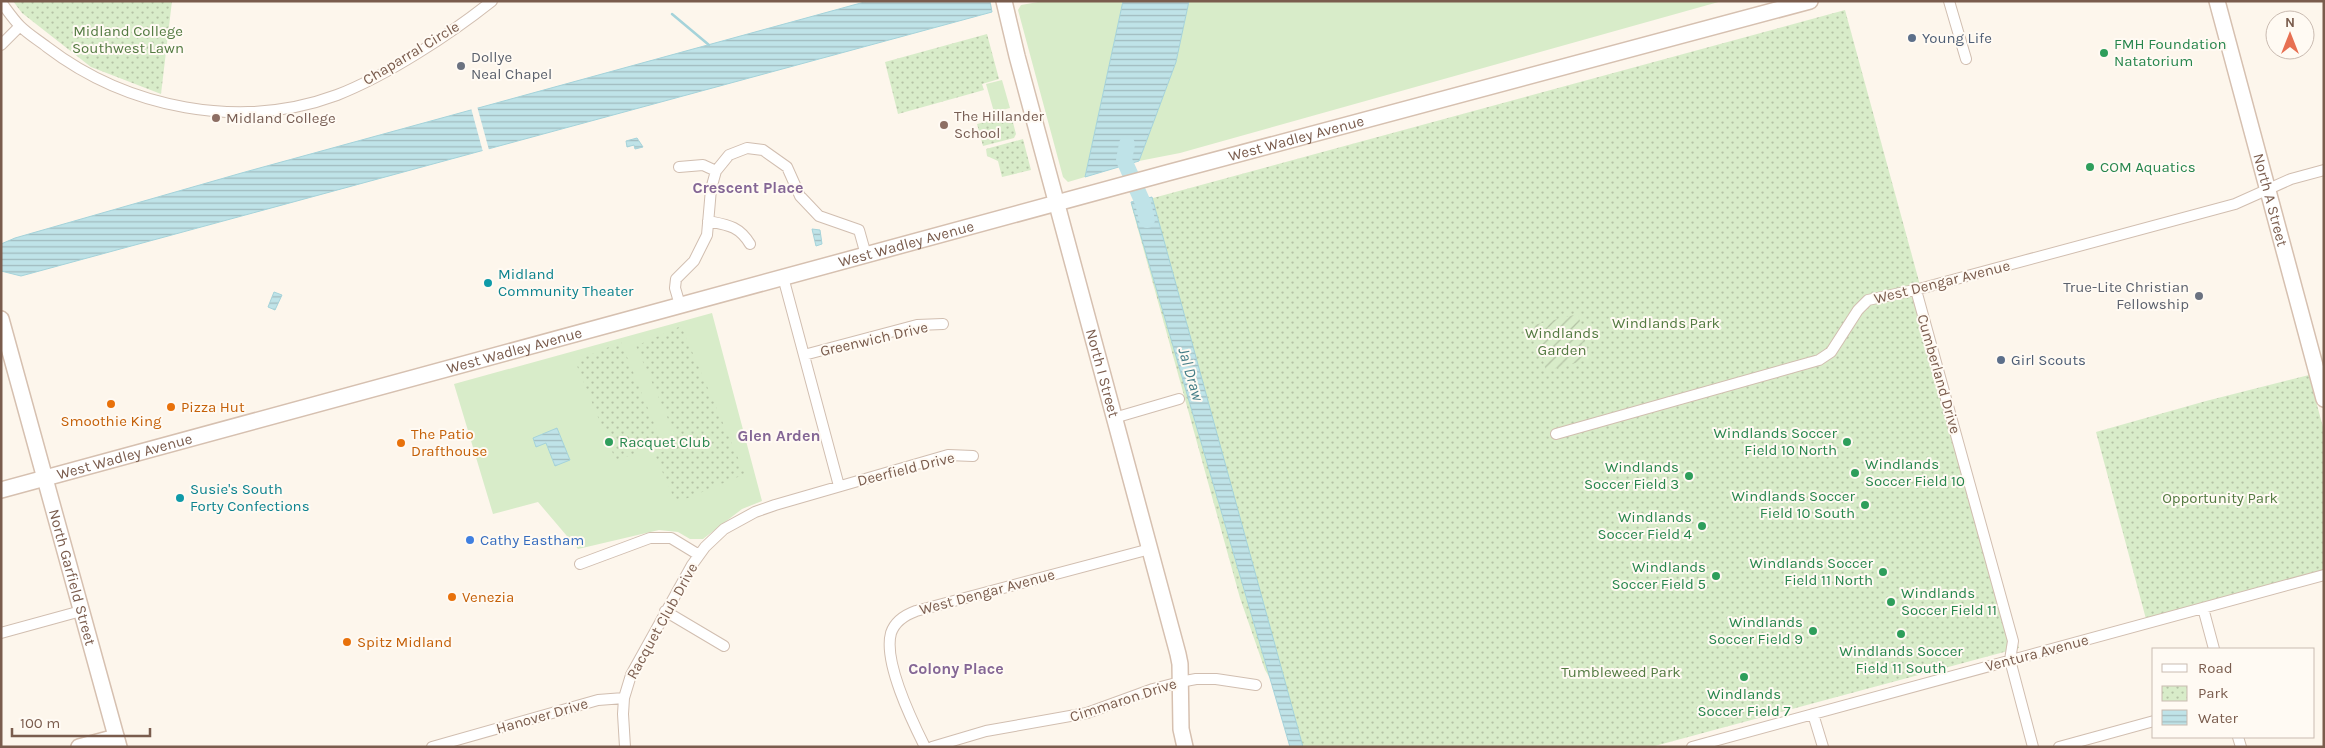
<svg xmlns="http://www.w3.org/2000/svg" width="2325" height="748" font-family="Karla,sans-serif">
<defs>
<pattern id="park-dots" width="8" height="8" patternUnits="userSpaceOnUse" patternTransform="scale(1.25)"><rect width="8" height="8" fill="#d8ecc9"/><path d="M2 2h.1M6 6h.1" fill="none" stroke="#b4c2a5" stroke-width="1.8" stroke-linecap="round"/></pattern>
<pattern id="garden-furrows" width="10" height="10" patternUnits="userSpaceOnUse" patternTransform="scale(1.25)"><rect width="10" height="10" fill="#d8ecc9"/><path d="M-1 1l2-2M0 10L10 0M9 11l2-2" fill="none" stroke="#b4c2a5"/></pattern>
<pattern id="water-rules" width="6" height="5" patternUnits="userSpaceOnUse" patternTransform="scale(1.25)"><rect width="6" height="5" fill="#bfe3e8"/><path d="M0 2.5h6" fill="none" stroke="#a0bbbe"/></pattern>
</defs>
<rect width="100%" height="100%" fill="#fdf6ec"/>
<path fill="#d8ecc9" d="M 1123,1 L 1085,177 L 1068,182 L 1063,177 L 1018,10 L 1021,5 L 1038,2 Z
M 1189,1 L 1722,1 L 1180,153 L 1139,161 L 1176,62 Z
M 1002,80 L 1010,108 L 994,112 L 986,84 Z
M 712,313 L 762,501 L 742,509 L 703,539 L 690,539 L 678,532 L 659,530 L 578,549 L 538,502 L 493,514 L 454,384 Z"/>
<path fill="url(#park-dots)" d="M 13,1 L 172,1 L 161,94 L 91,67 L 22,13 Z
M 1845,10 L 2019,648 L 1651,747 L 1291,747 L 1276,688 L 1265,670 L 1240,598 L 1131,204 Z
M 987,34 L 999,79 L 982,84 L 984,90 L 898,114 L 885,62 Z
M 1011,115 L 1016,134 L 1014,138 L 983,146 L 977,124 Z
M 1023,139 L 1031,170 L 1002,177 L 998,161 L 987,156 L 986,149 Z
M 681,326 L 745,474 L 676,503 L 655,455 L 679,444 L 636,346 Z
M 621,342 L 662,443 L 616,461 L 575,361 Z
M 2309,375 L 2324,431 L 2324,571 L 2146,619 L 2096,432 L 2206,401 Z"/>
<path fill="url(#garden-furrows)" d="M 1578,314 L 1590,359 L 1546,371 L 1534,325 Z"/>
<path fill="url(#water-rules)" stroke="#a5d3da" d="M 868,1 L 990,1 L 992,12 L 21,276 L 1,271 L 1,244 L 15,238 L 245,172 Z
M 1123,1 L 1189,1 L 1176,62 L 1139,161 L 1085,177 Z
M 637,138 L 643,147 L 635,149 L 634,145 L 627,147 L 626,141 Z
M 1152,197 L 1303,747 L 1290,747 L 1131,202 Z
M 812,229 L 820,230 L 822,244 L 816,246 Z
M 274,292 L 282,295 L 275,310 L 268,307 Z
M 557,428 L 570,460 L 555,466 L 546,443 L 536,447 L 533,438 Z"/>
<path fill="#fdf6ec" d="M 477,106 L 489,150 L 483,152 L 471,108 Z"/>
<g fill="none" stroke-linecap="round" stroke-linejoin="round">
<path stroke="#a5d3da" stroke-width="2.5" d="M 672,14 L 709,45"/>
<path stroke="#bfe3e8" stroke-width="16" d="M 1127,144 L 1124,160 L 1143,203 L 1147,220"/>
<defs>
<path id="street" d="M 1949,1 L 1966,59
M 1,2 C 7,10 13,19 20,26 C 28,34 38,40 47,47 C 127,108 240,131 337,95 C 388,75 449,35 492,1
M 1,45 L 20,26
M 679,167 L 703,165 L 716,171
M 708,221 C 728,225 739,226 750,244
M 783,277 L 839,486
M 1916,290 L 2013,641 L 2010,660 L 2033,747
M 680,305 L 675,288 L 676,279 L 694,261 L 707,235 L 711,189 L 716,171 L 729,155 L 747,148 L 763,150 L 787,167 L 800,196 L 819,216 L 859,230 L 866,255
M 804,355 L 917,325 L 943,324
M 1114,418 L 1179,399
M 1556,434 L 1819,360 L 1831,352 L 1858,310 L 1868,300 L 1919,289 L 2235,204 L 2291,179 L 2324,170
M 580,564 L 650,538 L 671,538 L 699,555
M 2203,608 L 2214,649
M 665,611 L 724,646
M 1,633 L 81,611
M 1813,714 L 1823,747
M 2238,737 L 2241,747
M 432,747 L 598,700 L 624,698
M 625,747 L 623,714 L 624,698 L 631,675 L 692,565 L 705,547 L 724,529 L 755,512 L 775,505 L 948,455 L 973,456
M 925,747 C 912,721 883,662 891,633 C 895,621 905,615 916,611 L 1150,549
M 932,747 L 986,731 L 1087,713 L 1153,689 L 1180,682 L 1196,679 L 1216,679 L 1256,685
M 1692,747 L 2324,575
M 2059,747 L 2154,721"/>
<g id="secondary">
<path id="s1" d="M 1004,1 L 1017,56 L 1178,654 L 1180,664 L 1181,729 L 1185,747"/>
<path id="s2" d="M 2217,1 L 2324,399"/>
<path id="s3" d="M 1,319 L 119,747"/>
<path id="s4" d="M 1,490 L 1167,173 L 1810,1"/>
<path d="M 79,747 L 116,737"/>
</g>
</defs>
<use href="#street" stroke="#d1beb0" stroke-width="12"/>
<use href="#secondary" stroke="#d6c0b0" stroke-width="18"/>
<use href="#street" stroke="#fff" stroke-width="10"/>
<use href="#secondary" stroke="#fff" stroke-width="15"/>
</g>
<g fill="#5c6f8a" stroke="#fffaf3" stroke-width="2">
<circle cx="1912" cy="38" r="5"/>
<circle cx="2001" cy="360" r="5"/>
</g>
<g fill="#2e9e5b" stroke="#fffaf3" stroke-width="2">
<circle cx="2104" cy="53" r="5"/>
<circle cx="2090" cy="167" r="5"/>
<circle cx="609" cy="442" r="5"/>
<circle cx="1847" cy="442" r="5"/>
<circle cx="1855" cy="473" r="5"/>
<circle cx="1689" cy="476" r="5"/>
<circle cx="1865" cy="505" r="5"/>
<circle cx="1702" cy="526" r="5"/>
<circle cx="1883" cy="572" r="5"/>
<circle cx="1716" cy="576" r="5"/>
<circle cx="1891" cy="602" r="5"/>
<circle cx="1813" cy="631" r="5"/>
<circle cx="1901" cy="634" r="5"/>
<circle cx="1744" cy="677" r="5"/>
</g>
<g fill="#6b7280" stroke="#fffaf3" stroke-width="2">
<circle cx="461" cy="66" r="5"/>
<circle cx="2199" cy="296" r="5"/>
</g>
<g fill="#8d6e63" stroke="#fffaf3" stroke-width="2">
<circle cx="216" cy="118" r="5"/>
<circle cx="944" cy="125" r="5"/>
</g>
<g fill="#0f9aa8" stroke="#fffaf3" stroke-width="2">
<circle cx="488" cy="283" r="5"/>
<circle cx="180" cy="498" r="5"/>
</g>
<g fill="#e8710a" stroke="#fffaf3" stroke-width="2">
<circle cx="111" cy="404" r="5"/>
<circle cx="171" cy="407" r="5"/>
<circle cx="401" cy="443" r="5"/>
<circle cx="452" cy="597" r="5"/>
<circle cx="347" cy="642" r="5"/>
</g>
<circle fill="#3f7fe0" stroke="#fffaf3" stroke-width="2" cx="470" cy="540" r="5"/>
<g text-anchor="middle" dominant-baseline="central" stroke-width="4" stroke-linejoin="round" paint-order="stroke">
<g font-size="15" fill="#537a41" stroke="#fffaf3">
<text x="128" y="31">Midland College<tspan x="128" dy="17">Southwest Lawn</tspan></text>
<text x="1666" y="323">Windlands Park</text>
<text x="1562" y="333">Windlands<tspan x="1562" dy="17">Garden</tspan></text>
<text x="2220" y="498">Opportunity Park</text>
<text x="1621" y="672">Tumbleweed Park</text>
</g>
<g font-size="15" fill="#4e5e75" stroke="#fffaf3" text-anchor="start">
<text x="1922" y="38">Young Life</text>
<text x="2011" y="360">Girl Scouts</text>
</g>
<g font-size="15" fill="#27864d" stroke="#fffaf3" text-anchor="end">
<text x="2114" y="44" text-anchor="start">FMH Foundation<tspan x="2114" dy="17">Natatorium</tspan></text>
<text x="2100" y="167" text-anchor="start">COM Aquatics</text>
<text x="1837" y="433">Windlands Soccer<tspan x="1837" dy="17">Field 10 North</tspan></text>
<text x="619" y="442" text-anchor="start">Racquet Club</text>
<text x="1865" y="464" text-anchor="start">Windlands<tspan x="1865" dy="17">Soccer Field 10</tspan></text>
<text x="1679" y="467">Windlands<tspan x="1679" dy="17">Soccer Field 3</tspan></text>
<text x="1855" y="496">Windlands Soccer<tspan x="1855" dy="17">Field 10 South</tspan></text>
<text x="1692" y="517">Windlands<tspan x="1692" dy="17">Soccer Field 4</tspan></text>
<text x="1873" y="563">Windlands Soccer<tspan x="1873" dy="17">Field 11 North</tspan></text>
<text x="1706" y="567">Windlands<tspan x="1706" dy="17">Soccer Field 5</tspan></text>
<text x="1901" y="593" text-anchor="start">Windlands<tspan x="1901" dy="17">Soccer Field 11</tspan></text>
<text x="1803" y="622">Windlands<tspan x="1803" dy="17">Soccer Field 9</tspan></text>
<text x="1901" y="651" text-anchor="middle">Windlands Soccer<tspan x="1901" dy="17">Field 11 South</tspan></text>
<text x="1744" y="694" text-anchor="middle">Windlands<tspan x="1744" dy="17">Soccer Field 7</tspan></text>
</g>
<g font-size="15" fill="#7a5c4d" stroke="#fffaf3">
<text transform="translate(411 53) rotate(-31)">Chaparral Circle</text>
<text stroke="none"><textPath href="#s4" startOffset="1342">West Wadley Avenue</textPath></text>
<text stroke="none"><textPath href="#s2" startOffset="206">North A Street</textPath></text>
<text stroke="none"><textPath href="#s4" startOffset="938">West Wadley Avenue</textPath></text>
<text transform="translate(1942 282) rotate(-14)">West Dengar Avenue</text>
<text transform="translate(874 339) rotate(-13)">Greenwich Drive</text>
<text stroke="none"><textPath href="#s4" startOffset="532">West Wadley Avenue</textPath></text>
<text stroke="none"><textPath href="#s1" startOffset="385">North I Street</textPath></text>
<text transform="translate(1939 374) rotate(74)">Cumberland Drive</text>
<text stroke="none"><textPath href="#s4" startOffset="128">West Wadley Avenue</textPath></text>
<text transform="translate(906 469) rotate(-14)">Deerfield Drive</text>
<text stroke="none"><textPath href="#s3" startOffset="268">North Garfield Street</textPath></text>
<text transform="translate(987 592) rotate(-15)">West Dengar Avenue</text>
<text transform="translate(662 621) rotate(-61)">Racquet Club Drive</text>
<text transform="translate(2037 653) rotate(-15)">Ventura Avenue</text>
<text transform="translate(1123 700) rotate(-18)">Cimmaron Drive</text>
<text transform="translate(542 716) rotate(-16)">Hanover Drive</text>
</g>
<g font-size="15" fill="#5b616d" stroke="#fffaf3" text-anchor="start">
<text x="471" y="57">Dollye<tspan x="471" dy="17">Neal Chapel</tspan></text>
<text x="2189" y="287" text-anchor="end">True-Lite Christian<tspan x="2189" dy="17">Fellowship</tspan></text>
</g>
<g font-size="15" fill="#785e54" stroke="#fffaf3" text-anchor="start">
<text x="954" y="116">The Hillander<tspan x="954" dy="17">School</tspan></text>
<text x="226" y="118">Midland College</text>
</g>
<g font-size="15" fill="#0d838f" stroke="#fffaf3" text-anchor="start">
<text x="498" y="274">Midland<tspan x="498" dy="17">Community Theater</tspan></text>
<text x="190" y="489">Susie's South<tspan x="190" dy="17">Forty Confections</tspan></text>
</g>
<g font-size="15" fill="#c56008" stroke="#fffaf3" text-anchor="start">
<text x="181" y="407">Pizza Hut</text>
<text x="111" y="421" text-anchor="middle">Smoothie King</text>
<text x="411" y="434">The Patio<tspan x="411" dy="17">Drafthouse</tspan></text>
<text x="462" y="597">Venezia</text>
<text x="357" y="642">Spitz Midland</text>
</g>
<g font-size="15" fill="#366cbe" stroke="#fffaf3" text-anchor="start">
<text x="480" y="540">Cathy Eastham</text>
</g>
<g font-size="16" font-weight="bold" fill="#846695" stroke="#fffaf3">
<text x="748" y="187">Crescent Place</text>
<text x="779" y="435">Glen Arden</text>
<text x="956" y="668">Colony Place</text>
</g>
<g font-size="16" font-style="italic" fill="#437c86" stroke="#fffaf3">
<text transform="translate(1191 374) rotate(74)">Jal Draw</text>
</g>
</g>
<rect width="2325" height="748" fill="none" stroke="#7a5c4d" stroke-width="5"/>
<rect x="2152" y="648" width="162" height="90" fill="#fffaf3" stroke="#cabbb1"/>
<rect x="2162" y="664" width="25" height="8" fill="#ffffff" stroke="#cabbb1"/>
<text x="2198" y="673" font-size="15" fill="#7a5c4d">Road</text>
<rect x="2162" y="686" width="25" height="15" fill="url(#park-dots)" stroke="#cabbb1"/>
<text x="2198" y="698" font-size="15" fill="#7a5c4d">Park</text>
<rect x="2162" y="710" width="25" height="15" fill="url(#water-rules)" stroke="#cabbb1"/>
<text x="2198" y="723" font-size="15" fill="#7a5c4d">Water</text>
<g transform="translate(2290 35)"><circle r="24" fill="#fffaf3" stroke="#cabbb1"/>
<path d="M0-4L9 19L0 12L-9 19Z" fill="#e76f51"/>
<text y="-8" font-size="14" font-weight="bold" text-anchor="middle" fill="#7a5c4d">N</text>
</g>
<path d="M12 728v8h138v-8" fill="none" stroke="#7a5c4d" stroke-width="2.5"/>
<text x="20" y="728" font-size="15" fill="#7a5c4d" stroke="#fffaf3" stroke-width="4" paint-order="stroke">100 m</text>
</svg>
